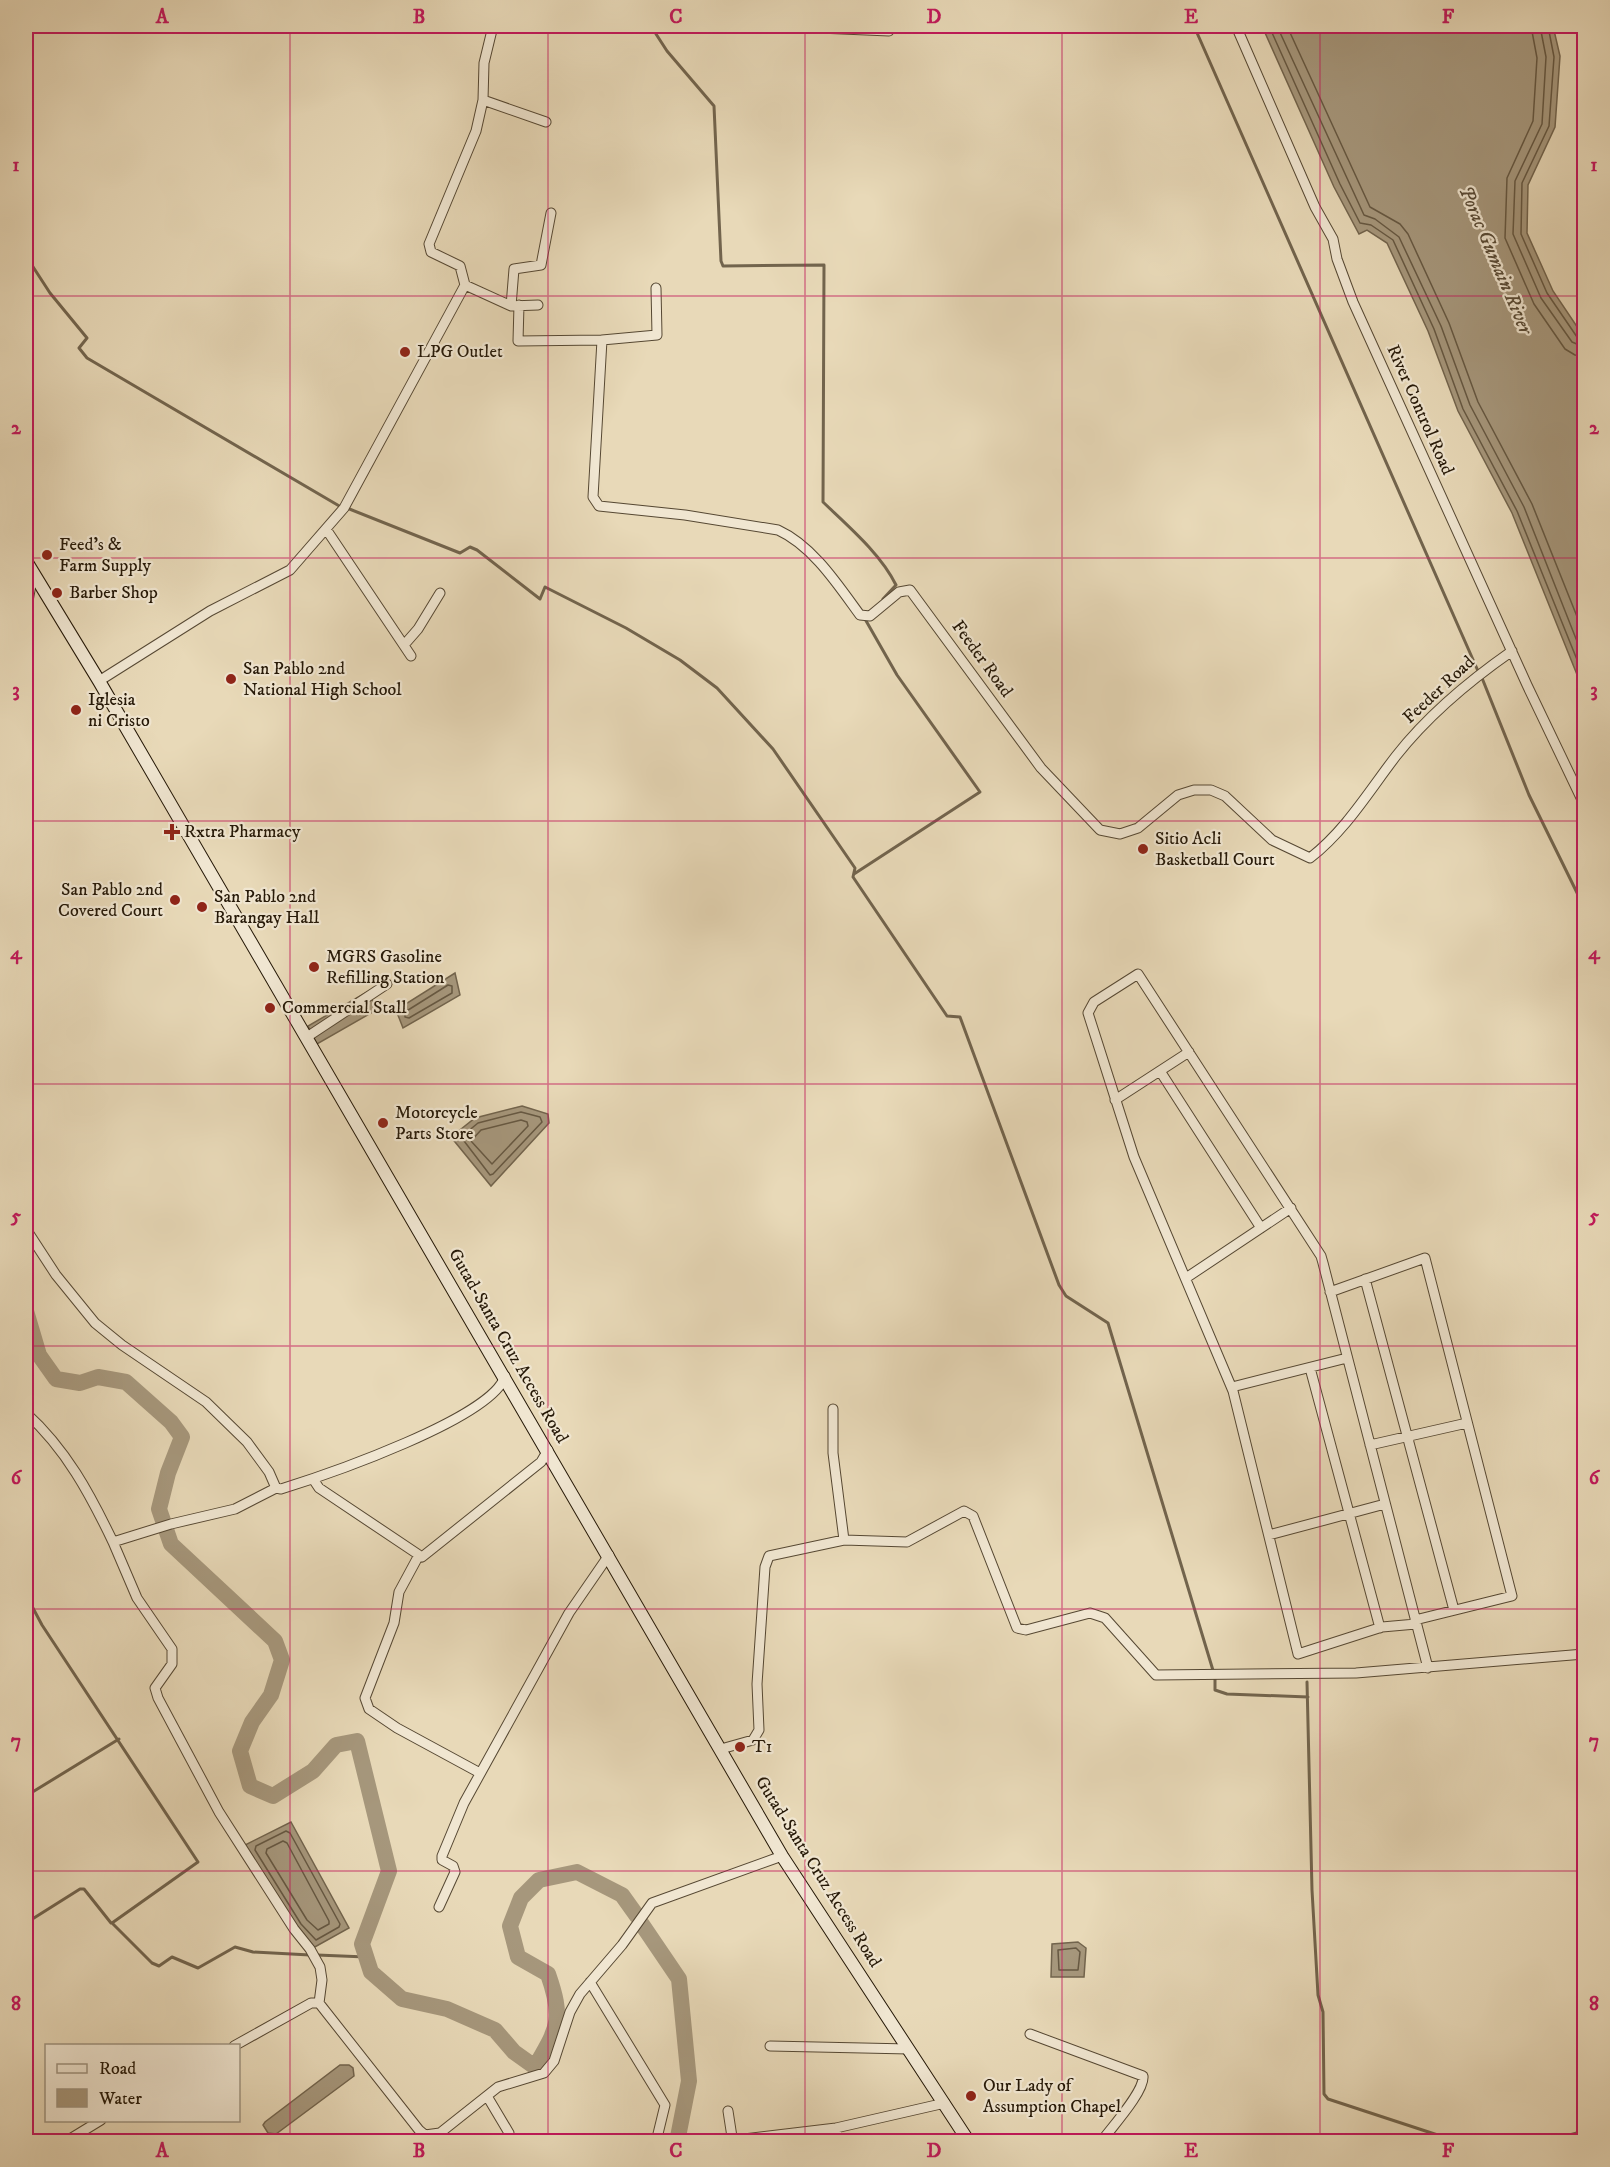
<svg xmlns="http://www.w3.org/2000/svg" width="1610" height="2167" font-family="'IM FELL DW Pica',serif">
<rect width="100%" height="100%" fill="#e8d9b8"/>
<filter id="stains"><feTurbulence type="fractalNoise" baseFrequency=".00333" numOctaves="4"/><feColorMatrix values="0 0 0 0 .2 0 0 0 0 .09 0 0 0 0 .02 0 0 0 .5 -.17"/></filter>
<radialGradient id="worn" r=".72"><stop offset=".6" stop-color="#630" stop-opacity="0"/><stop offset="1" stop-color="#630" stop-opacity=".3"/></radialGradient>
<path fill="#a6977c" stroke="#72644d" stroke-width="1.5" d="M 1262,26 L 1553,26 L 1560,56 L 1555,127 L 1528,185 L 1527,233 L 1553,291 L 1584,337 L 1584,692 L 1512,513 L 1458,411 L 1428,331 L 1387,243 L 1367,230 L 1359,234 L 1334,187 Z
M 455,973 L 460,995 L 403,1028 L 396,1010 Z
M 367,992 L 378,1009 L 317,1044 L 308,1026 Z
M 522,1106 L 548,1114 L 549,1123 L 491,1186 L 451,1137 L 475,1118 Z
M 291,1822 L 349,1928 L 313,1948 L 296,1928 L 245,1845 Z
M 1078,1942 L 1086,1948 L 1084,1977 L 1051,1977 L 1052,1944 Z
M 340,2065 L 349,2065 L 353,2068 L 354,2076 L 276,2134 L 268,2133 L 263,2125 L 265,2122 Z"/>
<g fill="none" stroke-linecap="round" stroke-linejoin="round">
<path stroke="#665842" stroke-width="1.5" d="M 1269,26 L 1340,184 L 1360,223 L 1371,225 L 1393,240 L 1434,329 L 1463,409 L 1517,511 L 1584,677
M 1277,26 L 1364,215 L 1375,219 L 1399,237 L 1441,326 L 1470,405 L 1524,507 L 1584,659
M 1287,26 L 1370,207 L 1400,224 L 1408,234 L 1449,323 L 1478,402 L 1532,504 L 1584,634
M 1531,26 L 1537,58 L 1533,121 L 1507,178 L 1505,238 L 1534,304 L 1565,349 L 1575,355 L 1584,356
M 1540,26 L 1546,57 L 1542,124 L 1515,181 L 1513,234 L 1541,298 L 1572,342 L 1584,347
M 1548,26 L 1554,57 L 1549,126 L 1522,183 L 1521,234 L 1547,293 L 1577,337 L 1584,340
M 448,985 L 452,986 L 452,993 L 409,1018 L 405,1017 L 405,1012 Z
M 521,1112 L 540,1117 L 542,1122 L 493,1174 L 490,1175 L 461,1137 L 478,1123 Z
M 521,1120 L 527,1122 L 528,1126 L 492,1164 L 471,1141 L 481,1130 Z
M 286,1831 L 290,1833 L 340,1924 L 339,1927 L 316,1940 L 301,1924 L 255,1850 L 256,1846 Z
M 283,1841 L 287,1843 L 329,1921 L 329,1924 L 318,1930 L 307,1920 L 266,1853 L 267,1849 Z
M 1076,1948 L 1080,1952 L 1078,1970 L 1059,1970 L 1058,1950 Z"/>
<path stroke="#72644d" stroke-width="3" d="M 656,26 L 656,34 L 667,51 L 714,106 L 721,261 L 723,266 L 824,265 L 823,502 C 848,526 881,554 896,585 L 883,599
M 1194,26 L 1478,671
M 26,256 L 50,293 L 87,338 L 79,348 L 87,358 L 341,507
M 347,508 L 460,553 L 470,547 L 477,550 L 540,599 L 545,587 L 626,628 L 680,660 L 717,688 L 773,749 L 855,868 L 853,877 L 947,1016 L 960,1017 L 1059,1285 L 1066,1296 L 1108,1323 L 1215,1677 L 1215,1690 L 1227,1694 L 1308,1697
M 1482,678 L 1529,795 L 1584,907
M 854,874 L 980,792 L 897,675 L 865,619
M 26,1337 L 36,1346
M 26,1595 L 42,1625 L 198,1862 L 112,1923 L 152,1963 L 159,1966 L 172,1957 L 198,1968 L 235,1947 L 253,1952 L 310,1955
M 1307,1682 L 1312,1890 L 1318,1995 L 1323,2012 L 1324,2094 L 1328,2099 L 1459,2142
M 26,1796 L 119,1739
M 26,1923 L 80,1889 L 84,1889 L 111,1923
M 317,1955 L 366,1957
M 1495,2142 L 1527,2142
M 1544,2142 L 1584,2131"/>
<path stroke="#a6977c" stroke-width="16" d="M 26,1311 L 39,1355 L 56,1379 L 80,1383 L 98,1377 L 126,1382 L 171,1422 L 182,1437 L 168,1473 L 159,1509 L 171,1544 L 275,1641 L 282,1660 L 271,1695 L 252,1722 L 240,1751 L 250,1786 L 273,1796 L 313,1771 L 336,1745 L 357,1741 L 389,1871 L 362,1944 L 371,1972 L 402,1999 L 447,2009 L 495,2030 L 514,2052 L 535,2067 C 558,2027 564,2020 548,1974 L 518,1957 L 510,1926 L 521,1898 L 539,1880 L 577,1872 L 622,1895 L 637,1916
M 641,1923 L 679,1979 L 689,2081 L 677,2142"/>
<defs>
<path id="minor" d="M 647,26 L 651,26
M 772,26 L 889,31
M 1236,26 L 1315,207 L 1333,239 L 1337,259 L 1353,302 L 1527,685 L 1584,804
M 483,100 L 546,122
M 465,285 L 511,306 L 538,305
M 519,305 L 518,341 L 602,340 L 593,497 L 599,506 L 685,515 L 778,530 C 813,546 838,585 860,615 L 870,616 L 899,592 L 910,590 L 1041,768 L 1100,830 L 1120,834 L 1138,828 L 1178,795 L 1194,790 L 1211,790 L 1225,796 L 1272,840 L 1310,858 C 1346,830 1369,791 1396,756 C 1429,714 1469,681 1512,651
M 511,306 L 514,269 L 541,265 L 551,213
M 602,340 L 657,335 L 656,288
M 326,529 L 411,656
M 26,612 L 33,574
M 404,645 L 418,629 L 440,593
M 99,681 L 210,611 L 290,570 L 344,508 L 465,285 L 460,266 L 431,252 L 429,244 L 476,131 L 483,100 L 484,63 L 493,26
M 307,1037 L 387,984
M 1160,1071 L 1261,1228
M 1115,1100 L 1189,1052
M 26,1229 L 56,1275 L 95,1323 L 122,1345 L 206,1402 L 247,1442 L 269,1472 L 276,1488
M 1186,1278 L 1291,1208
M 1365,1279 L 1454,1610
M 1330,1292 L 1425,1258 L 1512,1596 L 1415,1620
M 1310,1368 L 1380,1628
M 1232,1387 L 1347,1358
M 833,1409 L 833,1453 L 844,1540
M 26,1413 C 66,1449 90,1494 113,1542 L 171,1524 L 235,1509 L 276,1488 L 281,1489 C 326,1475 493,1418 505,1376
M 1370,1445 L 1467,1423
M 313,1479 L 319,1488 L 422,1557 L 541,1462 L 548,1450
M 1269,1535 L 1385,1504
M 113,1542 L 137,1598 L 172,1649 L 172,1664 L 155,1688 L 158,1698 L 219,1812 L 294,1929 L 310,1949 L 320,1967 L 322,1980 L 319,2003
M 419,1555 L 399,1592 L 394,1623 L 365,1698 L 369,1709 L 397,1728 L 480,1773
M 1416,1624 L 1382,1627 L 1298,1654 L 1233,1391 L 1134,1157 L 1088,1013 L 1094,1002 L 1138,974 L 1321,1256 L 1323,1263 L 1428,1668
M 721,1749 L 753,1740 L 759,1730 L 757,1684 L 765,1567 L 769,1556 L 844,1540 L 907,1542 L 964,1511 L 973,1516 L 1017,1628 L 1026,1630 L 1090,1613 L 1105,1618 L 1156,1675 L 1356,1673 L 1584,1654
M 439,1907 L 455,1872 L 453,1866 L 442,1860 L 442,1856 L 464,1803 L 569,1613 L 609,1555
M 590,1982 L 665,2105 L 656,2142
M 1030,2034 L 1143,2076 C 1145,2091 1111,2128 1101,2142
M 234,2046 L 311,2003 L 319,2003 L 419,2130 L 425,2135 L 440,2133 L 498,2087 L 544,2073 L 554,2061 L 570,2012 L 580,1994 L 622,1945 L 652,1903 L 782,1856
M 770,2046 L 909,2049
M 487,2096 L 509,2133 L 506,2142
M 728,2111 L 732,2137 L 736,2140 L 836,2128 L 945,2103
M 836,2128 L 838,2142
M 65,2142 L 101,2120"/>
<path id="secondary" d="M 26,561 L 99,681 L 782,1856 L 969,2142"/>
</defs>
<use href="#minor" stroke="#564833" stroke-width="11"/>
<use href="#secondary" stroke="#251807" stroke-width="14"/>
<use href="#minor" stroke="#f0e6d1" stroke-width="9"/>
<use href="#secondary" stroke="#f0e6d1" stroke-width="12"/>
</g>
<path fill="none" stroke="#c2185b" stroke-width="1.5" stroke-opacity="0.55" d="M 290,26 L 290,2142M 548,26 L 548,2142M 805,26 L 805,2142M 1062,26 L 1062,2142M 1320,26 L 1320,2142M 26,296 L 1584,296M 26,558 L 1584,558M 26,821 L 1584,821M 26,1084 L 1584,1084M 26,1346 L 1584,1346M 26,1609 L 1584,1609M 26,1871 L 1584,1871"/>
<g fill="#8f2418" stroke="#f0e6d1" stroke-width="2">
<circle cx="405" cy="352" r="6"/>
<circle cx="47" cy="555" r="6"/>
<circle cx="57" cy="593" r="6"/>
<circle cx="231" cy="679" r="6"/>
<circle cx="76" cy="710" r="6"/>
<path d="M169 823h6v6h6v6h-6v6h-6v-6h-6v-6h6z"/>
<circle cx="1143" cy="849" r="6"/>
<circle cx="175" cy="900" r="6"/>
<circle cx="202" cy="907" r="6"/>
<circle cx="314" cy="967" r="6"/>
<circle cx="270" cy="1008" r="6"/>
<circle cx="383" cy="1123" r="6"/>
<circle cx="740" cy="1747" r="6"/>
<circle cx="971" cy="2096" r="6"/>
</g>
<g text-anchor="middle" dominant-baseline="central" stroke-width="4.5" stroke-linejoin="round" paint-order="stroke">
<g font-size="18" fill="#251807" stroke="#f0e6d1" text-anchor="start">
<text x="417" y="352">LPG Outlet</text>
<text x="59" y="545">Feed's &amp;<tspan x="59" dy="21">Farm Supply</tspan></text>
<text x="69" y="593">Barber Shop</text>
<text x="243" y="669">San Pablo 2nd<tspan x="243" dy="21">National High School</tspan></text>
<text x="88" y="700">Iglesia<tspan x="88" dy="21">ni Cristo</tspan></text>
<text x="184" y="832">Rxtra Pharmacy</text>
<text x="1155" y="839">Sitio Acli<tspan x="1155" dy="21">Basketball Court</tspan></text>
<text x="163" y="890" text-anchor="end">San Pablo 2nd<tspan x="163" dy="21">Covered Court</tspan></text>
<text x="214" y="897">San Pablo 2nd<tspan x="214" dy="21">Barangay Hall</tspan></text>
<text x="326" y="957">MGRS Gasoline<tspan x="326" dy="21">Refilling Station</tspan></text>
<text x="282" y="1008">Commercial Stall</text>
<text x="395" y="1113">Motorcycle<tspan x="395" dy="21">Parts Store</tspan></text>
<text x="752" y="1747">T1</text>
<text x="983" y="2086">Our Lady of<tspan x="983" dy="21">Assumption Chapel</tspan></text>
</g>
<g font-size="18" fill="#251807" stroke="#f0e6d1">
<text transform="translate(1420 410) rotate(66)">River Control Road</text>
<text transform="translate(982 659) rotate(54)">Feeder Road</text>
<text transform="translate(1439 690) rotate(-43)">Feeder Road</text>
<text transform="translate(508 1346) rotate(60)">Gutad-Santa Cruz Access Road</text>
<text transform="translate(818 1872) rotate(58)">Gutad-Santa Cruz Access Road</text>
</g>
<g font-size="20" font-style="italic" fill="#594b36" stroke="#f0e6d1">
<text transform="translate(1495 260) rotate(67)">Porac Gumain River</text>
</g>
</g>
<rect width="1610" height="2167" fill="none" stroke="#e8d9b8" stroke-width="66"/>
<rect x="45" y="2044" width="195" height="78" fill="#f0e6d1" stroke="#9f9480" stroke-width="1.5"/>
<rect x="57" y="2064" width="30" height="9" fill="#f0e6d1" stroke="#9f9480" stroke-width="1.5"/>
<text x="99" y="2074" font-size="18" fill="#251807">Road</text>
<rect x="57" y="2089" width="30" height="18" fill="#a6977c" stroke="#9f9480" stroke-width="1.5"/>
<text x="99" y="2104" font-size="18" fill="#251807">Water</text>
<rect x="33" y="33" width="1544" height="2101" fill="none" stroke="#c2185b" stroke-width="2"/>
<g font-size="20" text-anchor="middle" font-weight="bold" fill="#c2185b">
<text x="162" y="23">A</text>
<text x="419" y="23">B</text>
<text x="676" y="23">C</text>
<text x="934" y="23">D</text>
<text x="1191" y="23">E</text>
<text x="1448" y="23">F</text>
<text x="16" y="171">1</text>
<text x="1594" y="171">1</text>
<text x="16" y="434">2</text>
<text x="1594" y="434">2</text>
<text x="16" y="696">3</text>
<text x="1594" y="696">3</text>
<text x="16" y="959">4</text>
<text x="1594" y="959">4</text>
<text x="16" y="1222">5</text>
<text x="1594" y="1222">5</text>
<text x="16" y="1484">6</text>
<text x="1594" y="1484">6</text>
<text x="16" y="1747">7</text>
<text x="1594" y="1747">7</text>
<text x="16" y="2010">8</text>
<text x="1594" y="2010">8</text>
<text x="162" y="2157">A</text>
<text x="419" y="2157">B</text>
<text x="676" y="2157">C</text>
<text x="934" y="2157">D</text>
<text x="1191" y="2157">E</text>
<text x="1448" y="2157">F</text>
</g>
<rect width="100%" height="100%" filter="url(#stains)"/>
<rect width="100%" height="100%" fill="url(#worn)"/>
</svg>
